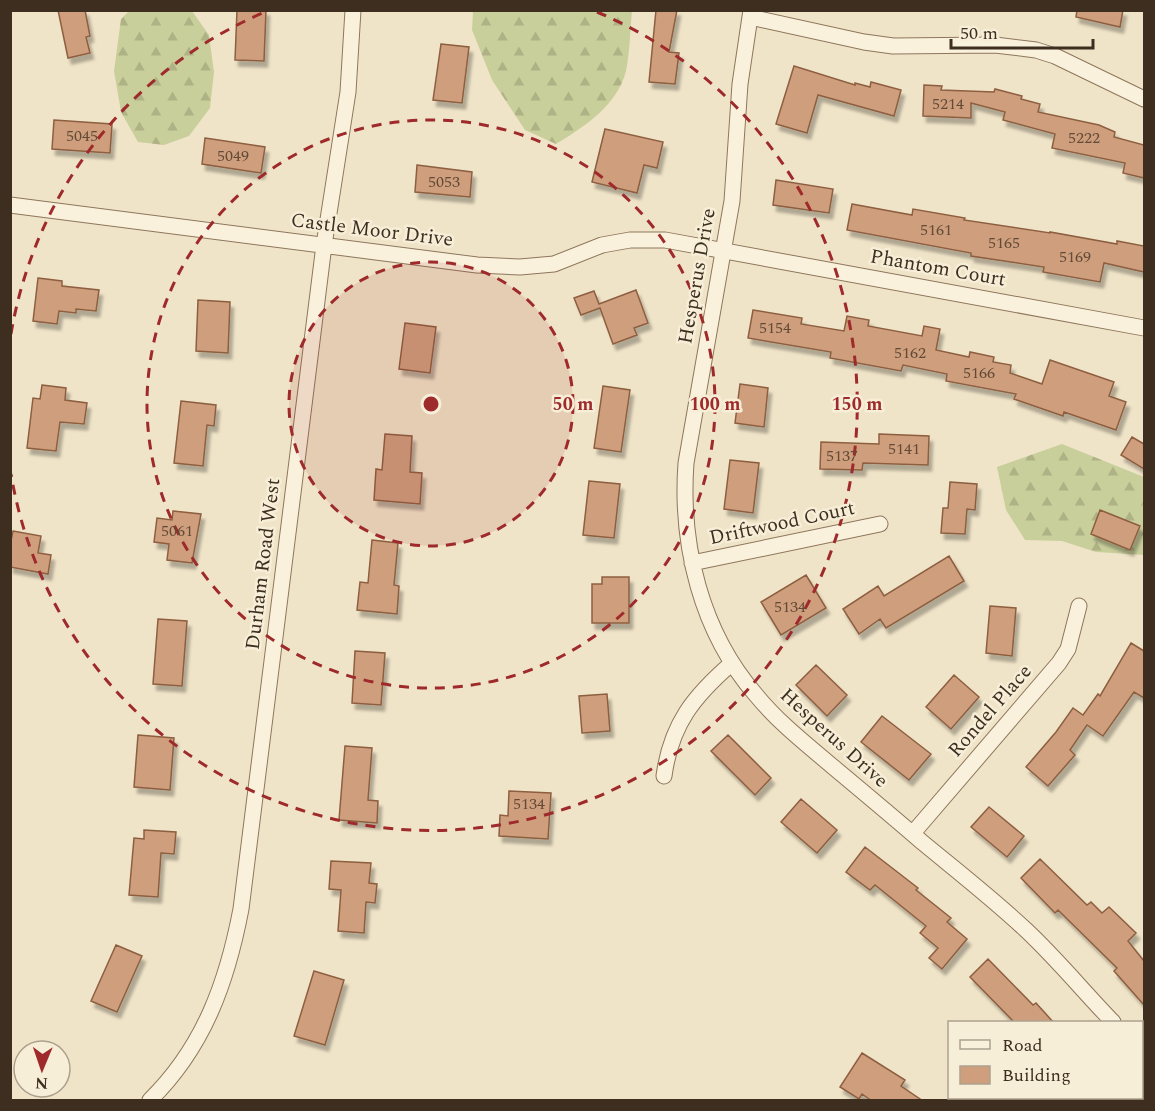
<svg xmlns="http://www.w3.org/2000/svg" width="1155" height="1111" font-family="Spectral,serif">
<defs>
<pattern id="forest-firs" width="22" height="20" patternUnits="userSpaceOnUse" patternTransform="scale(1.5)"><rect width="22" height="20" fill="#c9cf9b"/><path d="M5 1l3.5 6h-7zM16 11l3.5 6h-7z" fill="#aeb285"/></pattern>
<filter id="shadow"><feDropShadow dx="3.5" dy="6" stdDeviation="1.5" flood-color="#0004"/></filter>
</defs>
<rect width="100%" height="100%" fill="#f0e4c8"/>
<path fill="url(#forest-firs)" d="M 129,11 L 192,11 L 209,35 L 214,72 L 210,108 L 189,136 L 164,145 L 138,142 L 121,112 L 114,71 L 121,19 Z
M 473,11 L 632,11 C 630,30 630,52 626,71 C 617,106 584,127 556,144 L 525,130 L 492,80 L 472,30 Z
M 1062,444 L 1144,477 L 1144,555 L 1096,552 L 1062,541 L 1025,540 L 1006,510 L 997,467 Z"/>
<path fill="#cf9f7d" stroke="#8d5f41" stroke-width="1.5" filter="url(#shadow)" d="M 58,10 L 85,10 L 90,36 L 86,37 L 90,53 L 68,58 Z
M 237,10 L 266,10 L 264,61 L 235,60 Z
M 656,10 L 677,10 L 669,52 L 679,53 L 675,84 L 649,82 Z
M 1077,10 L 1123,10 L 1120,27 L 1076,17 Z
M 441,44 L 469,47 L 462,103 L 433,100 Z
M 794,66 L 855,85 L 855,83 L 870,87 L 871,82 L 901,90 L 894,116 L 818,95 L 807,133 L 776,124 Z
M 924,85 L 942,86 L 941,90 L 994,92 L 995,89 L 1022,96 L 1021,99 L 1040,104 L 1038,112 L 1099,125 L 1115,132 L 1114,137 L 1144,145 L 1144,178 L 1123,173 L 1125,163 L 1052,148 L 1055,134 L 1003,120 L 1005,112 L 971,103 L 971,118 L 923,116 Z
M 54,120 L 112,124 L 110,153 L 52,149 Z
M 605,129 L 663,142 L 657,168 L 644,165 L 637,193 L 592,182 Z
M 205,138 L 265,147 L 261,173 L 202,164 Z
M 417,165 L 472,172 L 470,197 L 415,192 Z
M 776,180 L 833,189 L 829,213 L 773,205 Z
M 852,204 L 912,215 L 913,209 L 965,218 L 964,220 L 1050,233 L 1050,232 L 1117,244 L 1117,241 L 1144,246 L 1144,272 L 1104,263 L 1100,282 L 1043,272 L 1044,267 L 971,256 L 971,253 L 847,230 Z
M 38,278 L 62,281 L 62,286 L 99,290 L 96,311 L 76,309 L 76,313 L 59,311 L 57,324 L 33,321 Z
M 636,290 L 648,323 L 634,328 L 637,335 L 613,344 L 600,308 L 581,315 L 574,298 L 594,291 L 599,304 Z
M 198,300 L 230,302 L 228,353 L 196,351 Z
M 753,310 L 802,318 L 801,324 L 844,331 L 847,316 L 869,320 L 868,326 L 922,336 L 924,326 L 940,329 L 936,350 L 969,357 L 970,352 L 994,357 L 993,362 L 1011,365 L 1010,373 L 1042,384 L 1050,360 L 1114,382 L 1109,396 L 1126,402 L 1116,430 L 1064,412 L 1063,416 L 1014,399 L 1016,394 L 946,381 L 947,374 L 903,365 L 901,371 L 830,358 L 831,352 L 748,338 Z
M 405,323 L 436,327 L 430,373 L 399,369 Z
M 740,384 L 768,388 L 764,427 L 735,423 Z
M 42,385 L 66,388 L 65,400 L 87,403 L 84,424 L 60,422 L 56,451 L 27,448 L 33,398 L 40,399 Z
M 603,386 L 630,390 L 621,452 L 594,448 Z
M 181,401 L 216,405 L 214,426 L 207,425 L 203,466 L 174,463 Z
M 385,434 L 412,436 L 410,472 L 422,473 L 420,504 L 374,500 L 376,469 L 382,470 Z
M 879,434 L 929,436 L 928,465 L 863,463 L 862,470 L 820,469 L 821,442 L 879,444 Z
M 1132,437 L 1144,444 L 1144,469 L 1121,455 Z
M 730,460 L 759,463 L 753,513 L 724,509 Z
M 589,481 L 620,484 L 614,538 L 583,535 Z
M 950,482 L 977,484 L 975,510 L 967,509 L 965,534 L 941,533 L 943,508 L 948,508 Z
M 1100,510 L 1140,526 L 1130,550 L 1091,534 Z
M 173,511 L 201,514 L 192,563 L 167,560 L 169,544 L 154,542 L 157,518 L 172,520 Z
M 13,531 L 41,536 L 38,553 L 51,555 L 48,574 L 10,567 L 10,545 Z
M 372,540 L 398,543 L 394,585 L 399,586 L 397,614 L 357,610 L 360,582 L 368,583 Z
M 949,556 L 964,581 L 886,628 L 880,619 L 859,634 L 843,609 L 878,586 L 884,596 Z
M 806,575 L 826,608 L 781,635 L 761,602 Z
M 602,577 L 629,577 L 629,623 L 592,623 L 592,584 L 602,584 Z
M 990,606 L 1016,608 L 1012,656 L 986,653 Z
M 158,619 L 187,621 L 182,686 L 153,684 Z
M 1131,643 L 1144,651 L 1144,698 L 1134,692 L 1103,736 L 1087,725 L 1070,750 L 1075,755 L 1048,786 L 1026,767 L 1056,732 L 1073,708 L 1083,715 L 1098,694 L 1100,696 Z
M 355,651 L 385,653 L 381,705 L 352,703 Z
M 816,665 L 847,695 L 827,716 L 796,685 Z
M 954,675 L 979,697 L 951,729 L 926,707 Z
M 607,694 L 610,731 L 582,733 L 579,696 Z
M 882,716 L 931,754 L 909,780 L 861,742 Z
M 138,735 L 174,738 L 170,790 L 134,787 Z
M 728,735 L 771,778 L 755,795 L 711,751 Z
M 345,746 L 372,748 L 368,800 L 378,801 L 377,823 L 339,820 Z
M 509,791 L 551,793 L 548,839 L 499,836 L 500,815 L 508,816 Z
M 801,799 L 837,830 L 817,853 L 781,822 Z
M 989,807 L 1024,836 L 1007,857 L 971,827 Z
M 144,830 L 176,832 L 174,854 L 161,853 L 158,897 L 129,895 L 134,838 L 144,839 Z
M 865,847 L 918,888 L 916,890 L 951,918 L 947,922 L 967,939 L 942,969 L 929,958 L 938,948 L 920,933 L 926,926 L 875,885 L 870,890 L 846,872 Z
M 1040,859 L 1087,905 L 1091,902 L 1102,913 L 1109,907 L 1136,933 L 1128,941 L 1144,961 L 1144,1005 L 1114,971 L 1117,968 L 1058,910 L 1055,913 L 1021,878 Z
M 331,861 L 371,863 L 369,883 L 377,884 L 375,903 L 366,902 L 364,933 L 338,931 L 341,890 L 329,889 Z
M 116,945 L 142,956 L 117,1012 L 91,1001 Z
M 988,959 L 1033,1005 L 1036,1003 L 1054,1023 L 1015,1023 L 970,977 Z
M 314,971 L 344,980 L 325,1045 L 294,1036 Z
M 862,1053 L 905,1080 L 901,1086 L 923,1101 L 872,1101 L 862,1094 L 859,1099 L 840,1087 Z"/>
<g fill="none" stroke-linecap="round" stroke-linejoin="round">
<defs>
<path id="street" d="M 751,10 L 740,84 L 732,201 L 686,463 C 680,545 701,632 756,695 C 778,722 806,744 832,766 C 862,791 892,816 922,842 C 957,871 993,899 1026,930 C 1057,959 1084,992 1113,1022
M 750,17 L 864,42 L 893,46 L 995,45 L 1036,50 L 1055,56 L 1144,99
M 10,205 L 477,265 L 520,267 L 554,264 L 602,245 L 630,240 L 665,240 L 1144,328
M 692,563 L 880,524
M 664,776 C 671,724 694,696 732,663
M 913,833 L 1059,663 L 1068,649 L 1079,606
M 1142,1053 L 1144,1056
M 150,1100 C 204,1047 227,982 241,909 L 324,245 L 348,92 L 353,10"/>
</defs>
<use href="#street" stroke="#8d765c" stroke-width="17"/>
<use href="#street" stroke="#faf1dc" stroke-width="15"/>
</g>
<circle cx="431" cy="404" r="142" fill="#9e2a2b" fill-opacity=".12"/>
<g fill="none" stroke="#9e2a2b" stroke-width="3" stroke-dasharray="10 8">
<circle cx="431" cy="404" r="142"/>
<circle cx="431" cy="404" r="284"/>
<path d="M11 334A426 426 0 0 1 265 12M597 12A426 426 0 1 1 11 474"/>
</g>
<g text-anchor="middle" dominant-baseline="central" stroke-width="5" stroke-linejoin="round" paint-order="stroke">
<g font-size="16" fill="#624a37">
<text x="948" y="104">5214</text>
<text x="82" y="136">5045</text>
<text x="1084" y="138">5222</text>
<text x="233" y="156">5049</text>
<text x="444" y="182">5053</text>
<text x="936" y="230">5161</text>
<text x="1004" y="243">5165</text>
<text x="1075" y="257">5169</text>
<text x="775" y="328">5154</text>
<text x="910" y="353">5162</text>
<text x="979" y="373">5166</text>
<text x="904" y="449">5141</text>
<text x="842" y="456">5137</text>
<text x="177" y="531">5061</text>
<text x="790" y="607">5134</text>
<text x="529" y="804">5134</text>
</g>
<g font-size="20" fill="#3d2e20" stroke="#f7eed8">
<text transform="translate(372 230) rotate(7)">Castle Moor Drive</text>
<text transform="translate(938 268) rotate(10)">Phantom Court</text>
<text transform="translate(697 276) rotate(-80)">Hesperus Drive</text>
<text transform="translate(782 523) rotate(-12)">Driftwood Court</text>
<text transform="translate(263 564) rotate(-83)">Durham Road West</text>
<text transform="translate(990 711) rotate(-49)">Rondel Place</text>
<text transform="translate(834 738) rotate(42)">Hesperus Drive</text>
</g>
</g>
<circle cx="431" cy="404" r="9" fill="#9e2a2b" stroke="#f7eed8" stroke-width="3"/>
<g font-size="18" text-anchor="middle" font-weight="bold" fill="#9e2a2b" stroke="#f7eed8" stroke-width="5" stroke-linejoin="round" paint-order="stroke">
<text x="573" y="410">50 m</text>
<text x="715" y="410">100 m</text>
<text x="857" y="410">150 m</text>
</g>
<rect width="1155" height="1111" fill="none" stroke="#3d2e20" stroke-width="24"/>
<rect x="948" y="1021" width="195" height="78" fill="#f7eed8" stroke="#ada18e" stroke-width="1.5"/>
<rect x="960" y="1040" width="30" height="9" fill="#faf1dc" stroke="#ada18e" stroke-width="1.5"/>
<text x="1002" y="1051" font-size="18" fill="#3d2e20">Road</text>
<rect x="960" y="1066" width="30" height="18" fill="#cf9f7d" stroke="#ada18e" stroke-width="1.5"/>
<text x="1002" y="1081" font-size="18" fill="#3d2e20">Building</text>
<g transform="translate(42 1069) rotate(182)"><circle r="28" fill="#f7eed8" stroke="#ada18e" stroke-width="1.5"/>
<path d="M0-4.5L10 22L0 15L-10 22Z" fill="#9e2a2b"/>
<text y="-9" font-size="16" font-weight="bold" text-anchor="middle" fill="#3d2e20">N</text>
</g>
<path d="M951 39v9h142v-9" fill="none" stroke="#3d2e20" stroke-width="3"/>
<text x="960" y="39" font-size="18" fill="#3d2e20" stroke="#f7eed8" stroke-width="4.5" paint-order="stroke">50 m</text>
</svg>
